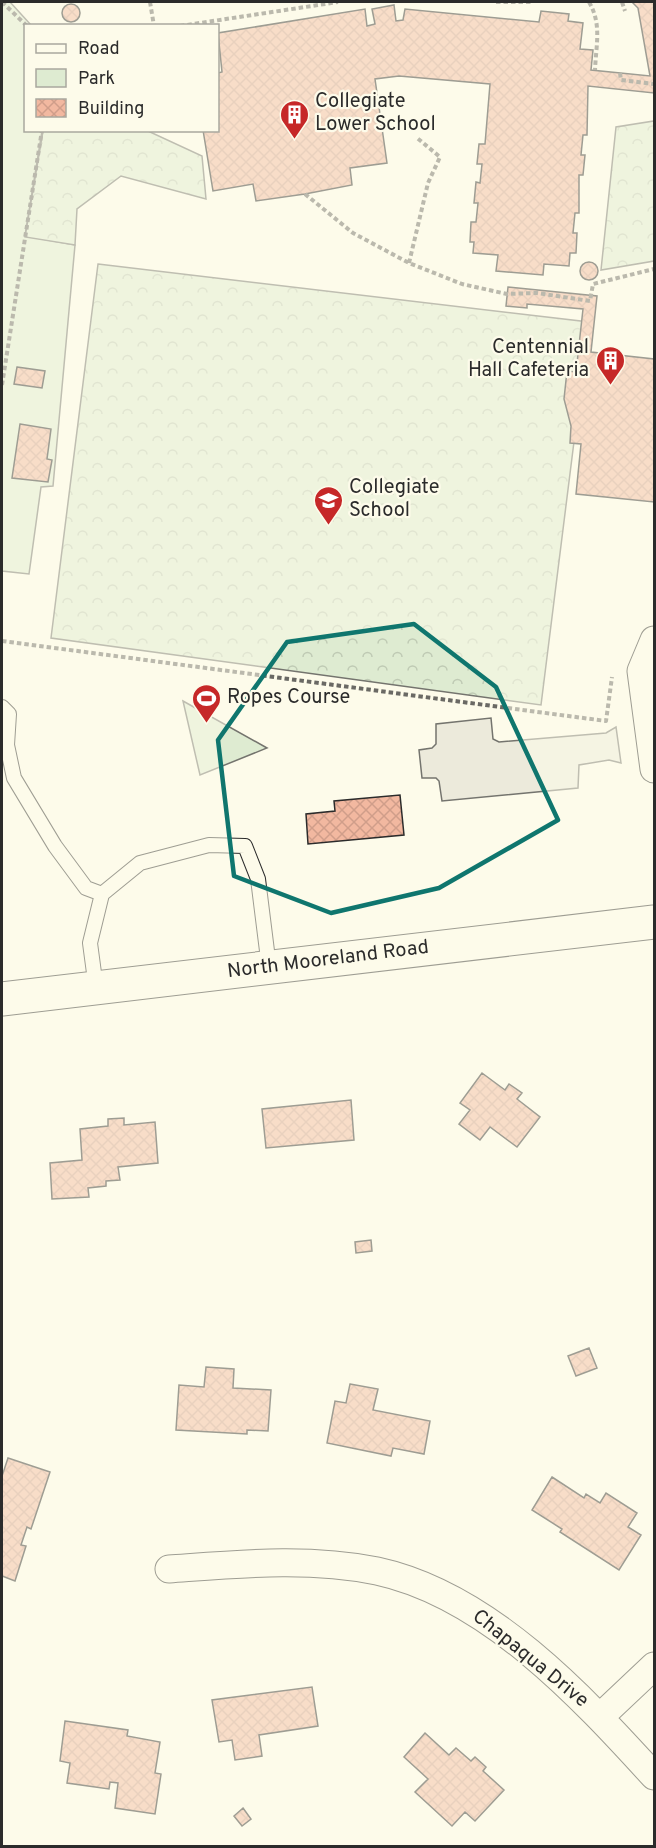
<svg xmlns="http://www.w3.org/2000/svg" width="656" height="1848" font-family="Overpass,sans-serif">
<defs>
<pattern id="forest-crowns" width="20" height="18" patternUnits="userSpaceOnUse" patternTransform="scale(1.5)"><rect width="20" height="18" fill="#deebd1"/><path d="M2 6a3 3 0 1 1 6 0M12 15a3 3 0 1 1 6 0" fill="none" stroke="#bfcab4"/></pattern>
<pattern id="building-cross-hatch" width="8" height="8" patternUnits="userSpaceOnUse" patternTransform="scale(1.5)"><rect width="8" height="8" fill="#f2b8a0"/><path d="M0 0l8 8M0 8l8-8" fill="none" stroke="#d09e8a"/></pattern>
</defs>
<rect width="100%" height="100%" fill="#fdfbea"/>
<path fill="#deebd1" stroke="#74746e" stroke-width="1.5" d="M 2,2 L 10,2 L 31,25 L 26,26 L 26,130 L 42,131 L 25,236 L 75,245 L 53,486 L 41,487 L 29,574 L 2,571 Z
M 183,701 L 267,748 L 200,775 Z"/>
<path fill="url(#forest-crowns)" stroke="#74746e" stroke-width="1.5" d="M 654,121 L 654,261 L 601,270 L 616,127 Z
M 43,131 L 148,131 L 202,156 L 206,199 L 121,176 L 77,209 L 75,245 L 25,237 Z
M 98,264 L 589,322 L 541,705 L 51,638 Z"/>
<path fill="#eceadb" stroke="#74746e" stroke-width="1.5" d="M 491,718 L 493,739 L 499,742 L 606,733 L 616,727 L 621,763 L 609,760 L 579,765 L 578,788 L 442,801 L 439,781 L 436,778 L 422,778 L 419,750 L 432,748 L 436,744 L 436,724 Z"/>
<path fill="url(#building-cross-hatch)" stroke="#2b2b2b" stroke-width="1.5" d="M 632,2 L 654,2 L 654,93 L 588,86 L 587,135 L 583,135 L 581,155 L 585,155 L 583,175 L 579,175 L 579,213 L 575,213 L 573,233 L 577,233 L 576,253 L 570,253 L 569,266 L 544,264 L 543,275 L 496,271 L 498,255 L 473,253 L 474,242 L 470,242 L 471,222 L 476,222 L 478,203 L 474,203 L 476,182 L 480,183 L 482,164 L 477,164 L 479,144 L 485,144 L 490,84 L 399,76 L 375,79 L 387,163 L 350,168 L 352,185 L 305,194 L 256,201 L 253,184 L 213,191 L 203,130 L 218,130 L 218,73 L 222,72 L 218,33 L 365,9 L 367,26 L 375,24 L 372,9 L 394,5 L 396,21 L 403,20 L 405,9 L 539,22 L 541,11 L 569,14 L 568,21 L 583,23 L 580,49 L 593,50 L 591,70 L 650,76 L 638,8 Z
M62 13a9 9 0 1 1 18 0a9 9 0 1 1-18 0Z
M580 271a9 9 0 1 1 18 0a9 9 0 1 1-18 0Z
M 508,287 L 597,296 L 591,352 L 654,359 L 654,502 L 576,494 L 581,444 L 570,443 L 571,426 L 564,399 L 567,371 L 576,372 L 583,309 L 527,304 L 527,308 L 506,306 Z
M 17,367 L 45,371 L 42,388 L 14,384 Z
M 20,424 L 51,429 L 47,459 L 52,460 L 48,482 L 12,478 Z
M 400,795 L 404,835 L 308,844 L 306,814 L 335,811 L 334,801 Z
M 482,1073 L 505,1090 L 509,1084 L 522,1093 L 517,1099 L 540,1117 L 517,1147 L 490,1127 L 480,1140 L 459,1124 L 470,1110 L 460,1103 Z
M 351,1100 L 354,1140 L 266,1148 L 262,1109 Z
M 124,1118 L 124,1125 L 155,1122 L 158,1163 L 118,1167 L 120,1180 L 106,1181 L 106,1186 L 88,1188 L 89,1197 L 52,1199 L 50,1163 L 82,1160 L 80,1129 L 108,1126 L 108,1119 Z
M 371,1240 L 372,1251 L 356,1253 L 355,1242 Z
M 589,1348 L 597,1368 L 576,1376 L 568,1356 Z
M 206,1367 L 234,1369 L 233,1388 L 271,1390 L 268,1431 L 247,1430 L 247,1434 L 176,1430 L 179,1385 L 204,1387 Z
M 350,1384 L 378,1389 L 373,1410 L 430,1421 L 424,1454 L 393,1448 L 391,1456 L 327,1443 L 335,1401 L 346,1403 Z
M 8,1458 L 50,1472 L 31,1529 L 27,1527 L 21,1545 L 26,1546 L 15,1581 L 2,1576 L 2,1476 Z
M 552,1477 L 584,1498 L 586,1494 L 600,1503 L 606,1493 L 637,1513 L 628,1527 L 641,1535 L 619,1570 L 560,1532 L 562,1529 L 532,1510 Z
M 312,1687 L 318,1726 L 259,1735 L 262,1756 L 235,1760 L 232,1740 L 219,1742 L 212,1700 Z
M 65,1721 L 128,1730 L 127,1736 L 160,1742 L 155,1773 L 161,1774 L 155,1814 L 115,1808 L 118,1783 L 110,1782 L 109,1789 L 67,1783 L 70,1763 L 60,1761 Z
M 425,1733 L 449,1755 L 456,1748 L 471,1761 L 475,1757 L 486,1767 L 483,1771 L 504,1790 L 475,1821 L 465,1812 L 452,1826 L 415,1792 L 428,1779 L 404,1757 Z
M 243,1808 L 251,1819 L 242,1826 L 234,1816 Z"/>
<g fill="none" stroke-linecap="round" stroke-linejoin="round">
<defs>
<path id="service" d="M 2,707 L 9,714 L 7,745 L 14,778 L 55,846 L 86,888 L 102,894
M 96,988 L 90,943 L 102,894 L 140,863 L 209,845 L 245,846 L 258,879 L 269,967"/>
<path id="minor" d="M 654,640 L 641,671 L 654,769
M 169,1569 C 239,1564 308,1557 377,1571 C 488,1595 581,1696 654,1776
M 600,1717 L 654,1666"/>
<path id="tertiary" d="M 2,999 L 654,922"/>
</defs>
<use href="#service" stroke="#2b2b2b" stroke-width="16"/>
<use href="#minor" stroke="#2b2b2b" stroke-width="29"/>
<use href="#tertiary" stroke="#2b2b2b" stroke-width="35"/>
<path stroke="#6a6964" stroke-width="4" stroke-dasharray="4.5 3" stroke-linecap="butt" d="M 2,2 L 27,26
M 150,2 L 154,26
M 496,2 L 531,2
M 589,2 C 602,24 596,45 595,70
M 622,2 L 625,11
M 180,26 L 338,2
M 620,73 L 621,80 L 654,84
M 305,194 L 353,233 L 409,263 L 462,284 L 507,294 L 537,293 L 590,301 L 593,284 L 654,269
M 409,263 L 428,183 L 440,157 L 416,137
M 2,385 L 42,130
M 2,641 L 606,721 L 612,677"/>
<use href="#service" stroke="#fdfbea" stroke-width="14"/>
<use href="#minor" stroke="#fdfbea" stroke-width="27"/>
<use href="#tertiary" stroke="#fdfbea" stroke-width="33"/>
</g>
<path d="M0 0H656V1848H0ZM 414,624 L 496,687 L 558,820 L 439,888 L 331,913 L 234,876 L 218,740 L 287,642 Z" fill="#fdfbea" fill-opacity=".55" fill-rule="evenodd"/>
<path fill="none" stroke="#0f766e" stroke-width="4.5" stroke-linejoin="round" d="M 414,624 L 496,687 L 558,820 L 439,888 L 331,913 L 234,876 L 218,740 L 287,642 Z"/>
<defs>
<symbol id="building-pin" viewBox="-11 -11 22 30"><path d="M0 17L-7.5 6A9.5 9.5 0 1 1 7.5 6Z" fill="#c62828" stroke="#fdfbea"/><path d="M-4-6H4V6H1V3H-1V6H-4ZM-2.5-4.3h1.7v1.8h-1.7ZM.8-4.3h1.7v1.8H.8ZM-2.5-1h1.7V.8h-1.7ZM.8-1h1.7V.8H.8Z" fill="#fff"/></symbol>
<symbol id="school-pin" viewBox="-11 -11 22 30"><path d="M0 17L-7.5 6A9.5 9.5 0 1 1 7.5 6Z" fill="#c62828" stroke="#fdfbea"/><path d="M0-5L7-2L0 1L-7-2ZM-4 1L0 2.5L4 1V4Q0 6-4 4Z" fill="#fff"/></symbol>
<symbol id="stadium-pin" viewBox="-11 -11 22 30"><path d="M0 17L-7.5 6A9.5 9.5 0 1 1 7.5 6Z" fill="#c62828" stroke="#fdfbea"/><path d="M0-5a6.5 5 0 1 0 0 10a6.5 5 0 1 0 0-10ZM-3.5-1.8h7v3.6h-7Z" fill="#fff"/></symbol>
</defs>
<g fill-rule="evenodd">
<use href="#building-pin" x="278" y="98" width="33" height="45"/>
<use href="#building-pin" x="594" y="344" width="33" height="45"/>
<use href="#school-pin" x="312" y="484" width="33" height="45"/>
<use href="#stadium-pin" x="190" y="682" width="33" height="45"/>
</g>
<g text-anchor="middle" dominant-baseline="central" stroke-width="4.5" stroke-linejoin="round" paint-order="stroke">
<g font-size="20" fill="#2b2b2b" stroke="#fdfbea" text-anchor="start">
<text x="315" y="102">Collegiate<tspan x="315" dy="23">Lower School</tspan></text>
<text x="589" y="348" text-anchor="end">Centennial<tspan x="589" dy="23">Hall Cafeteria</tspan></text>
<text x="349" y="488">Collegiate<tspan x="349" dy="23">School</tspan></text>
<text x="227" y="698">Ropes Course</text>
</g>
<g font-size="20" fill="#2b2b2b" stroke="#fdfbea">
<text transform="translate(328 960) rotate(-7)">North Mooreland Road</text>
<text transform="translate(530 1659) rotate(39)">Chapaqua Drive</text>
</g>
</g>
<rect width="656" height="1848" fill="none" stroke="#2b2b2b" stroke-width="6"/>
<rect x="24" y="24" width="195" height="108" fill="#fdfbea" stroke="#a9a89e" stroke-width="1.5"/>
<rect x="36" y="44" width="30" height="9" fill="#fdfbea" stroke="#a9a89e" stroke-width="1.5"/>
<text x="78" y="54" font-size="18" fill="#2b2b2b">Road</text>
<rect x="36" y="69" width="30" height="18" fill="#deebd1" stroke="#a9a89e" stroke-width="1.5"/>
<text x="78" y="84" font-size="18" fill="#2b2b2b">Park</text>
<rect x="36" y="99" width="30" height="18" fill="url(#building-cross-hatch)" stroke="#a9a89e" stroke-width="1.5"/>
<text x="78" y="114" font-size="18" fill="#2b2b2b">Building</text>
</svg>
